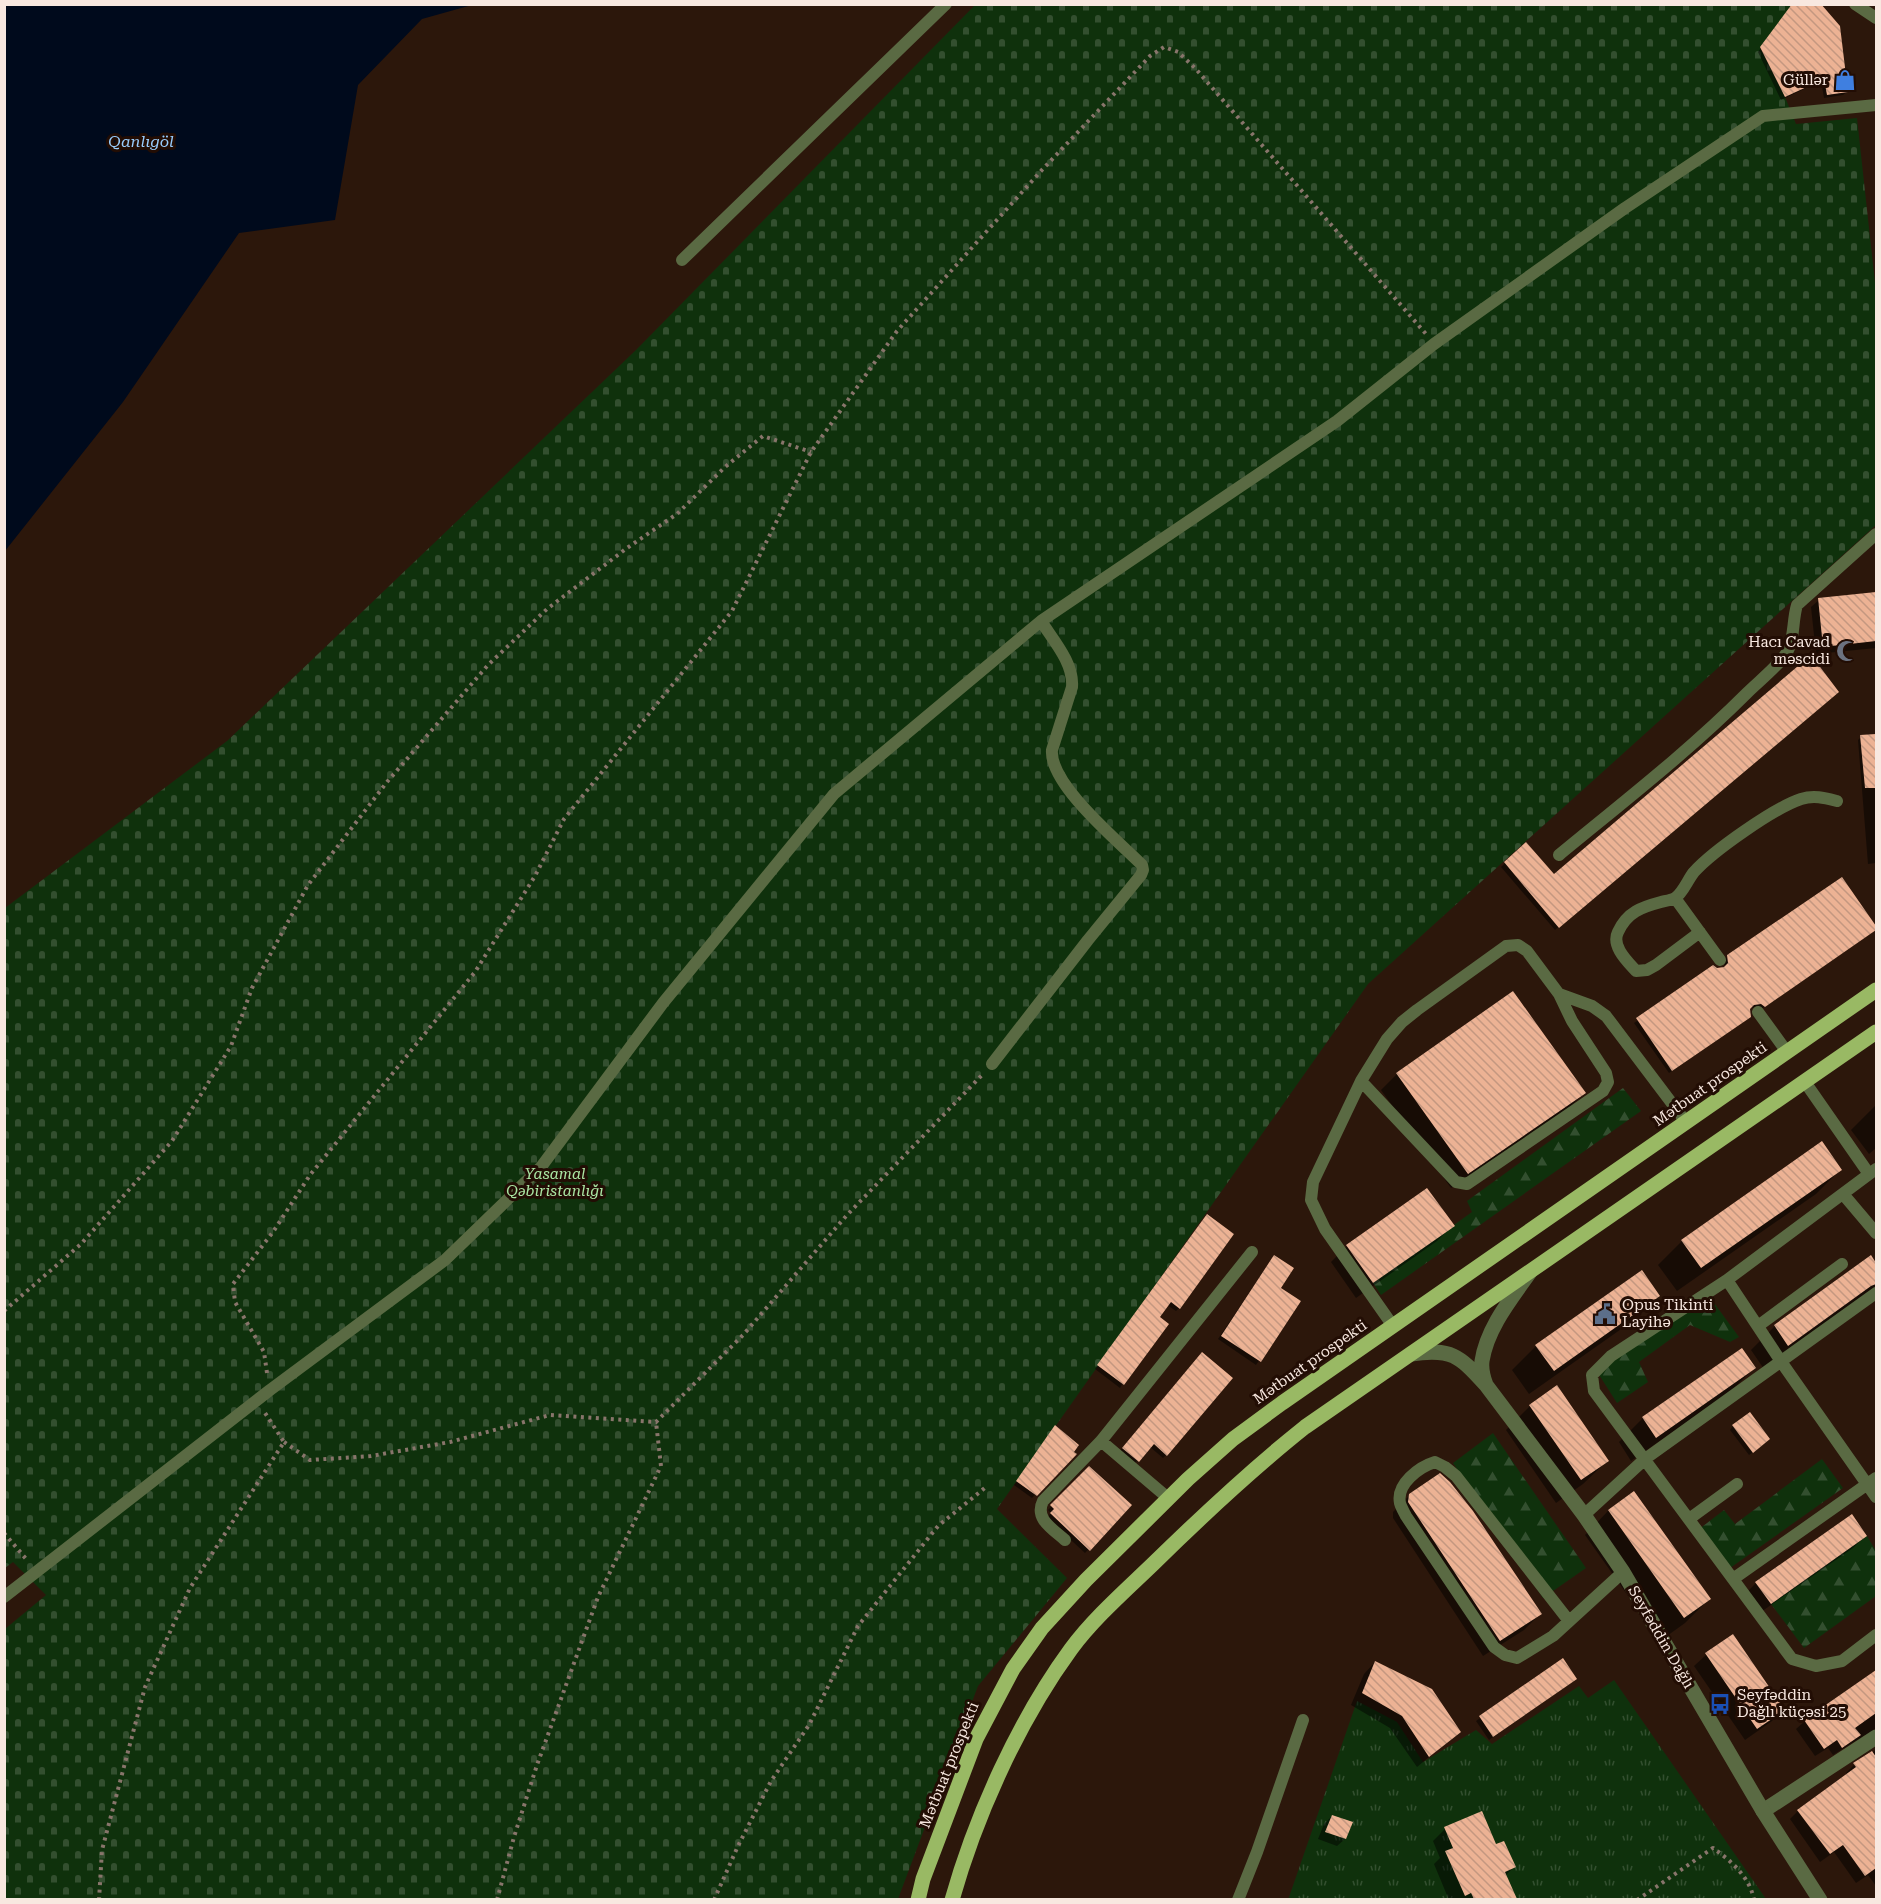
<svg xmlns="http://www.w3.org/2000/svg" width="1881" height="1904" font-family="'Roboto Serif',serif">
<defs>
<pattern id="forest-firs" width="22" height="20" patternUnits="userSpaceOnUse" patternTransform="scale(1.5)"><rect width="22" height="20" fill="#0f310c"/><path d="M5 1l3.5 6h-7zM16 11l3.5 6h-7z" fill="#334f2f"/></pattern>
<pattern id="cemetery-stones" width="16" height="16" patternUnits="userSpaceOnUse" patternTransform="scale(1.5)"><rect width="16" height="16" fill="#0f310c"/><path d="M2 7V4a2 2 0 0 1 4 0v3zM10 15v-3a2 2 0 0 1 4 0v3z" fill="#334f2f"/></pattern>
<pattern id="park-tufts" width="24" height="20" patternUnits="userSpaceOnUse" patternTransform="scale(1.5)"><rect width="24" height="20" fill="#0f310c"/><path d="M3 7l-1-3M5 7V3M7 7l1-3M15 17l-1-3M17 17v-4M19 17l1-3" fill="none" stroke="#334f2f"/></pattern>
<pattern id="building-back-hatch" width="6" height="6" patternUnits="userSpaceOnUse" patternTransform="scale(1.5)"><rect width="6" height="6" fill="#ecb294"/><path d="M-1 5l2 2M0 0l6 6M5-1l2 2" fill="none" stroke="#c49780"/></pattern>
</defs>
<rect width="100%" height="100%" fill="#2c170b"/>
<path fill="url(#forest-firs)" d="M 1623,1088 L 1641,1111 L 1381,1295 L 1373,1283 L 1472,1212 L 1467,1201 Z
M 1706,1292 L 1739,1337 L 1730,1342 L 1690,1325 L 1639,1362 L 1648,1382 L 1617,1403 L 1596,1370 Z
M 1493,1433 L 1586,1568 L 1543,1598 L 1453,1463 Z
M 1822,1459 L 1843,1488 L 1723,1573 L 1694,1533 L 1724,1510 L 1735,1524 Z
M 1867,1536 L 1876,1551 L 1876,1596 L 1804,1648 L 1771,1604 Z"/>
<path fill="url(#cemetery-stones)" d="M 975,5 L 1792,5 L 1760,48 L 1785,97 L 1796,124 L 1857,118 L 1876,292 L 1876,525 L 1368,984 L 997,1509 L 1067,1578 L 978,1686 L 898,1899 L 5,1899 L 5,1629 L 46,1595 L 13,1562 L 5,1568 L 5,908 L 227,741 L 636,350 Z"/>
<path fill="url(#park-tufts)" d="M 1614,1680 L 1766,1899 L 1288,1900 L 1357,1701 L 1397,1722 L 1423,1762 L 1476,1730 L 1492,1744 L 1579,1686 L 1588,1698 Z"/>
<path fill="#000a1c" d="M 5,4 L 472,5 L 422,19 L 358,85 L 335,220 L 239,233 L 123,402 L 5,551 Z"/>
<path fill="#0007" d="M 1793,4 L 1847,92 L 1843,95 L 1824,98 L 1821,81 L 1781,100 L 1758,52 Z
M 1876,593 L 1876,648 L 1816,654 L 1811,607 L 1819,600 Z
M 1833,695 L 1555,930 L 1501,867 L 1526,844 L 1554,876 Z
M 1876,736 L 1876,863 L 1868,864 L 1858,740 L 1861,737 Z
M 1842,879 L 1876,929 L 1760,1010 L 1757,1007 L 1749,1008 L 1746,1020 L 1669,1073 L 1634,1023 L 1717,969 L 1725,968 L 1724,960 L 1728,956 Z
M 1397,1074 L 1584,1093 L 1568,1109 L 1451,1188 L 1381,1090 Z
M 1875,1106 L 1876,1148 L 1869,1154 L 1851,1130 Z
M 1840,1170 L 1816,1194 L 1677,1291 L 1658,1265 L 1682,1241 Z
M 1204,1220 L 1179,1308 L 1176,1311 L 1167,1305 L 1158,1317 L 1120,1388 L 1095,1369 Z
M 1453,1225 L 1437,1241 L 1356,1298 L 1331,1262 L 1347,1246 Z
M 1870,1257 L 1876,1266 L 1876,1285 L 1860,1301 L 1764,1369 L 1751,1350 L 1775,1326 Z
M 1271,1260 L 1279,1289 L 1299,1302 L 1256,1365 L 1218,1339 Z
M 1658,1296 L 1634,1320 L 1529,1394 L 1512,1370 L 1536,1346 Z
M 1741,1350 L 1754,1368 L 1730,1392 L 1631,1461 L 1619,1442 L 1643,1418 Z
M 1199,1357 L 1166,1455 L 1163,1458 L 1150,1447 L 1134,1464 L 1119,1452 Z
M 1530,1406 L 1607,1461 L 1583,1484 L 1556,1503 L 1506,1430 Z
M 1733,1426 L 1765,1443 L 1749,1455 L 1730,1430 Z
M 1052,1430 L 1074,1454 L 1032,1498 L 1014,1485 Z
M 1089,1468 L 1130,1505 L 1085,1553 L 1047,1518 L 1051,1513 L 1048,1510 Z
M 1634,1493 L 1709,1599 L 1685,1623 L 1660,1641 L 1585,1535 L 1608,1511 Z
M 1410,1495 L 1540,1614 L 1524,1630 L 1483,1656 L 1393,1518 L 1393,1512 Z
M 1865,1536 L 1853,1548 L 1758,1614 L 1744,1595 L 1756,1583 Z
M 1733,1636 L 1783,1709 L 1772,1721 L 1745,1740 L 1694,1666 L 1706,1655 Z
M 1562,1660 L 1572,1682 L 1489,1740 L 1476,1721 Z
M 1375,1662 L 1459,1732 L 1417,1767 L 1390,1728 L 1351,1705 L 1364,1674 Z
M 1876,1671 L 1876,1742 L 1865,1735 L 1833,1755 L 1828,1748 L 1815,1756 L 1796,1729 L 1805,1721 Z
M 1876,1750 L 1876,1886 L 1868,1875 L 1856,1883 L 1834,1852 L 1820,1862 L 1790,1819 L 1798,1811 L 1848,1775 L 1846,1773 L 1854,1765 Z
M 1332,1816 L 1345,1839 L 1337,1846 L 1318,1839 L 1324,1824 Z
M 1445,1829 L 1495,1846 L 1514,1867 L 1505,1876 L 1515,1897 L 1512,1900 L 1449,1900 L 1434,1864 L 1440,1858 L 1433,1841 Z"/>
<path fill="url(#building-back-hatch)" d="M 1792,4 L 1821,4 L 1840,26 L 1848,92 L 1827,95 L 1824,79 L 1785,97 L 1760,47 Z
M 1876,592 L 1876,641 L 1823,647 L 1818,598 Z
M 1811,655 L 1839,692 L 1559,928 L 1504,862 L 1526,842 L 1554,874 Z
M 1876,734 L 1876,788 L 1865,788 L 1860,735 Z
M 1842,877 L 1876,926 L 1876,930 L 1765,1007 L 1761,1004 L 1754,1005 L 1750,1009 L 1751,1017 L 1672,1071 L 1636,1018 L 1713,965 L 1717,968 L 1724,967 L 1728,963 L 1727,955 Z
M 1513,991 L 1586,1093 L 1468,1174 L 1396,1073 Z
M 1822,1141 L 1842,1170 L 1701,1268 L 1681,1240 Z
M 1427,1188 L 1455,1226 L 1373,1283 L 1346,1245 Z
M 1207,1214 L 1234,1234 L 1180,1309 L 1171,1302 L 1160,1317 L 1169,1324 L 1124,1385 L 1097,1365 Z
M 1274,1255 L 1294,1268 L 1281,1288 L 1301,1301 L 1261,1362 L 1221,1336 Z
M 1871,1255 L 1876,1263 L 1876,1284 L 1871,1286 L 1788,1346 L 1774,1325 Z
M 1642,1270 L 1660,1296 L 1554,1371 L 1535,1345 Z
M 1742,1348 L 1756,1368 L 1656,1438 L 1642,1417 Z
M 1202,1352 L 1233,1378 L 1167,1456 L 1154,1444 L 1139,1462 L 1122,1448 Z
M 1557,1385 L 1609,1461 L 1581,1480 L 1529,1405 Z
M 1750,1412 L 1770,1439 L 1753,1453 L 1732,1425 Z
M 1055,1425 L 1079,1445 L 1074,1452 L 1077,1454 L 1037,1496 L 1016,1481 Z
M 1089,1466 L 1132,1505 L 1090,1551 L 1050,1513 L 1054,1509 L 1050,1505 Z
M 1440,1473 L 1450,1482 L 1473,1511 L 1542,1614 L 1500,1641 L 1408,1502 L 1409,1494 Z
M 1634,1491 L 1711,1599 L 1684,1618 L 1608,1510 Z
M 1852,1514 L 1867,1536 L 1771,1604 L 1755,1582 Z
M 1733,1634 L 1785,1710 L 1757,1729 L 1705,1653 Z
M 1563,1658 L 1577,1679 L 1493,1737 L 1479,1716 Z
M 1375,1661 L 1432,1689 L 1461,1732 L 1429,1757 L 1402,1716 L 1362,1693 Z
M 1876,1670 L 1876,1713 L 1855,1728 L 1861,1735 L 1842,1748 L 1837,1740 L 1824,1749 L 1804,1720 Z
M 1872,1751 L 1876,1757 L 1876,1868 L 1865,1876 L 1843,1845 L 1830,1854 L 1797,1810 L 1856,1767 L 1853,1763 Z
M 1482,1811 L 1496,1844 L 1504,1841 L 1516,1867 L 1505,1872 L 1517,1899 L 1474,1899 L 1471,1893 L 1465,1896 L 1445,1851 L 1453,1848 L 1444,1827 Z
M 1332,1815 L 1353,1822 L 1346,1839 L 1325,1832 Z"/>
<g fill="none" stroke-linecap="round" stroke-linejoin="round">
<path stroke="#88756b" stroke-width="4" stroke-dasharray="3 4.5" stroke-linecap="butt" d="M 4,1311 L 81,1244 L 172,1141 L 231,1046 L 252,988 L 308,885 L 387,782 L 488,665 L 547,609 L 627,548 L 677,514 L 725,467 L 763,436 L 811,452
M 267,1373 L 264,1352 L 235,1302 L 233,1284 L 273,1232 L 310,1175 L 475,972 L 535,876 L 564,819 L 732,611 L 811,452 L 897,331 L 1041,171 L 1150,56 L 1164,47 L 1178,52 L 1195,68 L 1426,334
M 284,1442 L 310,1460 L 371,1456 L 450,1442 L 550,1415 L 656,1422 L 743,1335 L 847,1215 L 983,1074
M 4,1533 L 27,1560
M 99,1900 L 102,1850 L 145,1687 L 190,1588 L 284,1442 L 265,1413
M 497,1900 L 514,1837 L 537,1765 L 598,1597 L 661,1466 L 656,1422
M 714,1900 L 738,1846 L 771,1781 L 809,1725 L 858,1626 L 938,1526 L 986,1487
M 1637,1900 L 1713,1848 C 1730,1860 1750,1877 1754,1900"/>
<path stroke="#5a6a43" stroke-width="12" d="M 1855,4 L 1876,18
M 682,260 L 946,4
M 1559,855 C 1622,803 1688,752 1747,693 C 1758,682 1777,667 1786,654 C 1795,640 1792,621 1797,605 L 1876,534
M 1675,898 L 1720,960
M 1700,932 L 1656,965 L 1647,970 L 1636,971 C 1627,961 1611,946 1618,932 C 1627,912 1642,907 1661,902 C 1665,901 1672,900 1675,898 C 1683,893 1688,879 1694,872 C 1713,851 1774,808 1801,799 C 1814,795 1825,798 1837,801
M 1758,1012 L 1787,1052
M 992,1064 L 1088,940 L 1141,875 L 1143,870 L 1142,865 C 1118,841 1049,784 1052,750 L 1072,687 C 1074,663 1053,640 1041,621
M 1361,1081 L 1456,1182 L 1467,1184 L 1603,1091 L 1608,1082 L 1606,1073 L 1572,1021 L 1559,994
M 1805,1082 L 1869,1174
M 1876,1169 L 1727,1280 L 1611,1356 L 1592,1375 L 1594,1391 L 1792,1659 L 1816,1666 L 1842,1661 L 1876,1635
M 1843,1194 L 1876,1233
M 1727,1280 L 1782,1363 L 1876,1497
M 1393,1326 L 1325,1229 L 1311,1200 L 1313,1182 L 1361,1081 L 1387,1039 L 1402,1022 L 1417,1010 L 1506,946 L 1518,945 L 1527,951 L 1559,994 L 1592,1006 L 1606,1016 L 1686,1122
M 1758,1326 L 1842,1264
M 1101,1441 L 1168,1498
M 1584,1515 L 1645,1459 L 1876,1293
M 1689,1519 L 1737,1484
M 1065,1540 C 1053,1529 1034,1519 1043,1501 L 1101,1441 L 1252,1252
M 1733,1579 L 1876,1478
M 4,1597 L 270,1390 L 445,1260 L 541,1167 L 663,1003 L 834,794 L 1041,621 L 1337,421 L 1434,344 L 1625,208 L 1763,116 L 1876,105
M 1569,1621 L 1456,1476 L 1445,1467 L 1435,1462 C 1419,1467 1396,1484 1400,1503 C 1401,1507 1404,1512 1406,1516 L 1494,1647 L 1505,1655 L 1517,1658 L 1553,1636 L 1623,1572
M 1238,1900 L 1257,1852 L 1303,1720"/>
<path stroke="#5a6a43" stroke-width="15" d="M 1763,1811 L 1876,1737"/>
<path stroke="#5a6a43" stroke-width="15" d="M 1411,1354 C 1451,1348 1459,1355 1486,1385 L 1584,1515 L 1623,1572 L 1763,1811 L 1820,1900
M 1486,1385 C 1483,1377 1481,1369 1482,1361 C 1487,1328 1511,1299 1530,1272"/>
<path stroke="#99b964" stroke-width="15" d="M 918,1900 L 923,1879 L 976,1739 L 1013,1669 L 1042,1628 L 1086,1580 L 1188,1479 L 1233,1439 L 1282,1403 L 1876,990
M 952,1900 C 976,1815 1019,1720 1071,1649 C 1094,1618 1125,1591 1153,1564 C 1202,1516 1251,1470 1305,1427 L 1876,1032"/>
</g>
<defs>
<symbol id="shop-bare" viewBox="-9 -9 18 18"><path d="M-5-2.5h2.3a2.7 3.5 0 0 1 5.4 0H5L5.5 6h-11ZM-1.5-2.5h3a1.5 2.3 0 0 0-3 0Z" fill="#3f7fe0" stroke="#220d04" stroke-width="2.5" paint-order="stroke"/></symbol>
<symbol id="mosque-bare" viewBox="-9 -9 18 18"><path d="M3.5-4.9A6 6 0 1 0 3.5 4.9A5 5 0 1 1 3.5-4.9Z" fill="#6b7280" stroke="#220d04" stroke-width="2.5" paint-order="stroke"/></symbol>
<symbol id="civic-bare" viewBox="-9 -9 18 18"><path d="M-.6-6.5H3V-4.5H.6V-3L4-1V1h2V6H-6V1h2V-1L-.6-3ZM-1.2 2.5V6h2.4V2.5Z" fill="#5c6f8a" stroke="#220d04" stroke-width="2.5" paint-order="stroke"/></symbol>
<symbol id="bus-bare" viewBox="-9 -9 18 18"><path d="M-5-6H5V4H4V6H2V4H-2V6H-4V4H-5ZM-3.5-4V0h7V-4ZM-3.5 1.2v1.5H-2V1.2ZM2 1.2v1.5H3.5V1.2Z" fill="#1a4fb4" stroke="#220d04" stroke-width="2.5" paint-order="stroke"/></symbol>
</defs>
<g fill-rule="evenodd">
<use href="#shop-bare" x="1830" y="65" width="30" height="30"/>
<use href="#mosque-bare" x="1832" y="636" width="30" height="30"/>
<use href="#civic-bare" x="1590" y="1299" width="30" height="30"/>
<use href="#bus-bare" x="1705" y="1689" width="30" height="30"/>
</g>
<g text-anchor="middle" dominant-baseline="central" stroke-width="6" stroke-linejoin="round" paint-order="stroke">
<g font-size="15" fill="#f8e8e0" stroke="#220d04" text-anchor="end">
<text x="1828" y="80">Güllər</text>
<text x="1830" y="642">Hacı Cavad<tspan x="1830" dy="17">məscidi</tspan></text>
<text x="1622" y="1305" text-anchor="start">Opus Tikinti<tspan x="1622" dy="17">Layihə</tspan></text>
<text x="1737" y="1695" text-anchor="start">Seyfəddin<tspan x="1737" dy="17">Dağlı küçəsi 25</tspan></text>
</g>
<g font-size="15" fill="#f8e8e0" stroke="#220d04">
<text transform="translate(1710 1084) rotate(-35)">Mətbuat prospekti</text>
<text transform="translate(1310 1362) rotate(-35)">Mətbuat prospekti</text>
<text transform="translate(1661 1637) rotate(60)">Seyfəddin Dağlı</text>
<text transform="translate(949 1765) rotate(-68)">Mətbuat prospekti</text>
</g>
<g font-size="15" font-style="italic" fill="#aae6a3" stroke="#220d04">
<text x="555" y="1174">Yasamal<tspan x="555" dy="17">Qəbiristanlığı</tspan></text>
</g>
<g font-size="16" font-style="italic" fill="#98ccfc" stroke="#220d04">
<text x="141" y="141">Qanlıgöl</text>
</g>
</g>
<rect width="1881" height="1904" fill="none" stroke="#f8e8e0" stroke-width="12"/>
</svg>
